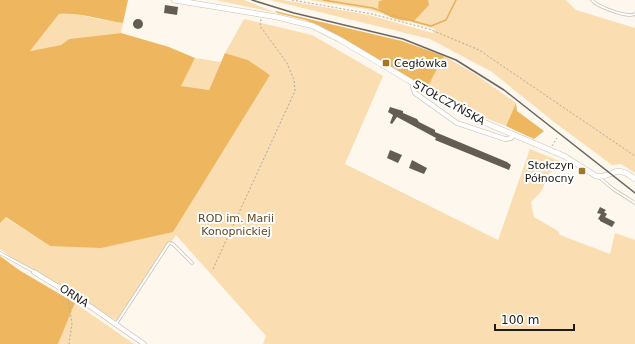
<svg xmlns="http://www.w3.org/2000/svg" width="635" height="344" font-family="'DejaVu Sans',sans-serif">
<rect width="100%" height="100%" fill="#fef7ed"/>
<path fill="#faddb1" d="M 216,0 L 244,0 L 277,13 Z
M 270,0 L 283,0 L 369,15 L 433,33 L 435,29 L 366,9 L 309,0 L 566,0 L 576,10 L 635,28 L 635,173 L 621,164 L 612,165 L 554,122 L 492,72 L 430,39 Z
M 74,13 L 97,19 L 123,23 L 121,33 L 69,39 L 61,45 L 30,51 L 59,14 Z
M 244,19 L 312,35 L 383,76 L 345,164 L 498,240 L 530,149 L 562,162 L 549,174 L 541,192 L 531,202 L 534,217 L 558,231 L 560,235 L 610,254 L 615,233 L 635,240 L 635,344 L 263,344 L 266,336 L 176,235 L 119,322 L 22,265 L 0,249 L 0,223 L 5,217 L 50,246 L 270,75 L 248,60 L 225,53 Z
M 444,56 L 475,74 L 516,103 L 506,126 L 468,111 L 427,88 Z
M 195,58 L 221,62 L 209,90 L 180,86 Z
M 75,303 L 134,344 L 58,344 Z"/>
<path fill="#eeb75f" d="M 0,0 L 128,0 L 123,23 C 102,20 80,12 59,14 L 30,51 L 61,45 L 69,39 L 121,33 L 169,47 L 195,58 L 181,86 L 209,90 L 225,53 L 248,60 L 270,75 L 173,232 L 101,248 L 50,246 L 6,217 L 0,223 Z
M 384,0 L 428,0 L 429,5 L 414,21 C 399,21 387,18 378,8 L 379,1 Z
M 275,11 L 402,41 L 444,56 L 427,88 L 320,26 L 305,20 L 277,13 Z
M 516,103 L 517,111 L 544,131 L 534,139 L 506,126 Z
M 0,256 L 19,270 L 75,303 L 58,344 L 0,344 Z"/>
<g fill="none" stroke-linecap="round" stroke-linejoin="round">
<path stroke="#e7b059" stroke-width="1.5" d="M 323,0 L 373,8 L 391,15 L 431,26 L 446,20 L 456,0"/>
</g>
<path fill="#635d54" d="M 165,5 L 178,7 L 177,15 L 164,13 Z
M133 24a5 5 0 1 1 10 0a5 5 0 1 1-10 0Z
M 390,107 L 403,111 L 403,113 L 417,119 L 419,122 L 435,130 L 435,132 L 507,162 L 511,165 L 509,170 L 435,140 L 436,138 L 397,117 L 392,124 L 390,123 L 393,115 L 388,112 Z
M 390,150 L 402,155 L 398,163 L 387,158 Z
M 412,160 L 427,168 L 424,174 L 409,168 Z
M 600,207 L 606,210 L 604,212 L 607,214 L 605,217 L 615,222 L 612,227 L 600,221 L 600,220 L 598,219 L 601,214 L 597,213 Z"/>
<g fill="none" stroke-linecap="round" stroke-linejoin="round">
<defs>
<path id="service" d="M 592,0 C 597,7 628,18 635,14
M 600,178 L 613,189 L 635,203
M 0,253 L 33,271
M 116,324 L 169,243 L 173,244 L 192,263"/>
<path id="minor" d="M 414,84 L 413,87 L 415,93 L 457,123 L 505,139 L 511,138 L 513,135
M 34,272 L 91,307 L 144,344"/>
<path id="tertiary" d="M 174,0 L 277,17 L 313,26 L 339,39 L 467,115 L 564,156 L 596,176 C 614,179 614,162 635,179"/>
</defs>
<use href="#service" stroke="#c8c1b7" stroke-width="3.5"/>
<use href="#minor" stroke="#c8c1b7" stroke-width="5.5"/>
<use href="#tertiary" stroke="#c8c1b7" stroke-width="6"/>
<path stroke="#aea9a1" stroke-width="1" stroke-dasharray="2 2" stroke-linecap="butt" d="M 292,0 L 372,14 L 429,29 L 479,50 L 635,156
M 552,146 L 557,138
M 213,269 L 295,91 L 294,80 L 287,63 L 260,26 L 261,19
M 68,299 L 72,323 L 69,344"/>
<use href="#service" stroke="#fff" stroke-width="2"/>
<use href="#minor" stroke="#fff" stroke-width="4"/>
<use href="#tertiary" stroke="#fff" stroke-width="5"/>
<path stroke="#6a6761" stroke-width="1.5" d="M 252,0 L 294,13 L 403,39 L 456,60 L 504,90 L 635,193"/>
</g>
<g fill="#a37628" stroke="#fff" stroke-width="1.5">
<rect x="382" y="59" width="8" height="8" rx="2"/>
<rect x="578" y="167" width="8" height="8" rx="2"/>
</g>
<g text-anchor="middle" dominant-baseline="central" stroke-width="4" stroke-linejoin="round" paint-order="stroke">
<g font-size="11" fill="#1e1c18" stroke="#fff" text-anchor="start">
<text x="394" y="63">Cegłówka</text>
<text x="574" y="165" text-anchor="end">Stołczyn<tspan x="574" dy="13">Północny</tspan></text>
</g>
<g font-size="11" fill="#1e1c18" stroke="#fff">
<text transform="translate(449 103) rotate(29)">STOŁCZYŃSKA</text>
<text transform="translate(74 296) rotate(33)">ORNA</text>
</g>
<g font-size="11" fill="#5f4823" stroke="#fff">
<text x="236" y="218">ROD im. Marii<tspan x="236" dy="13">Konopnickiej</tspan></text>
</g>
</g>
<path d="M495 324v6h79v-6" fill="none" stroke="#1e1c18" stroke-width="2"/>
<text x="501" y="324" font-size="12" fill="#1e1c18" stroke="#ffffff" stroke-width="3" paint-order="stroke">100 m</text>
</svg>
